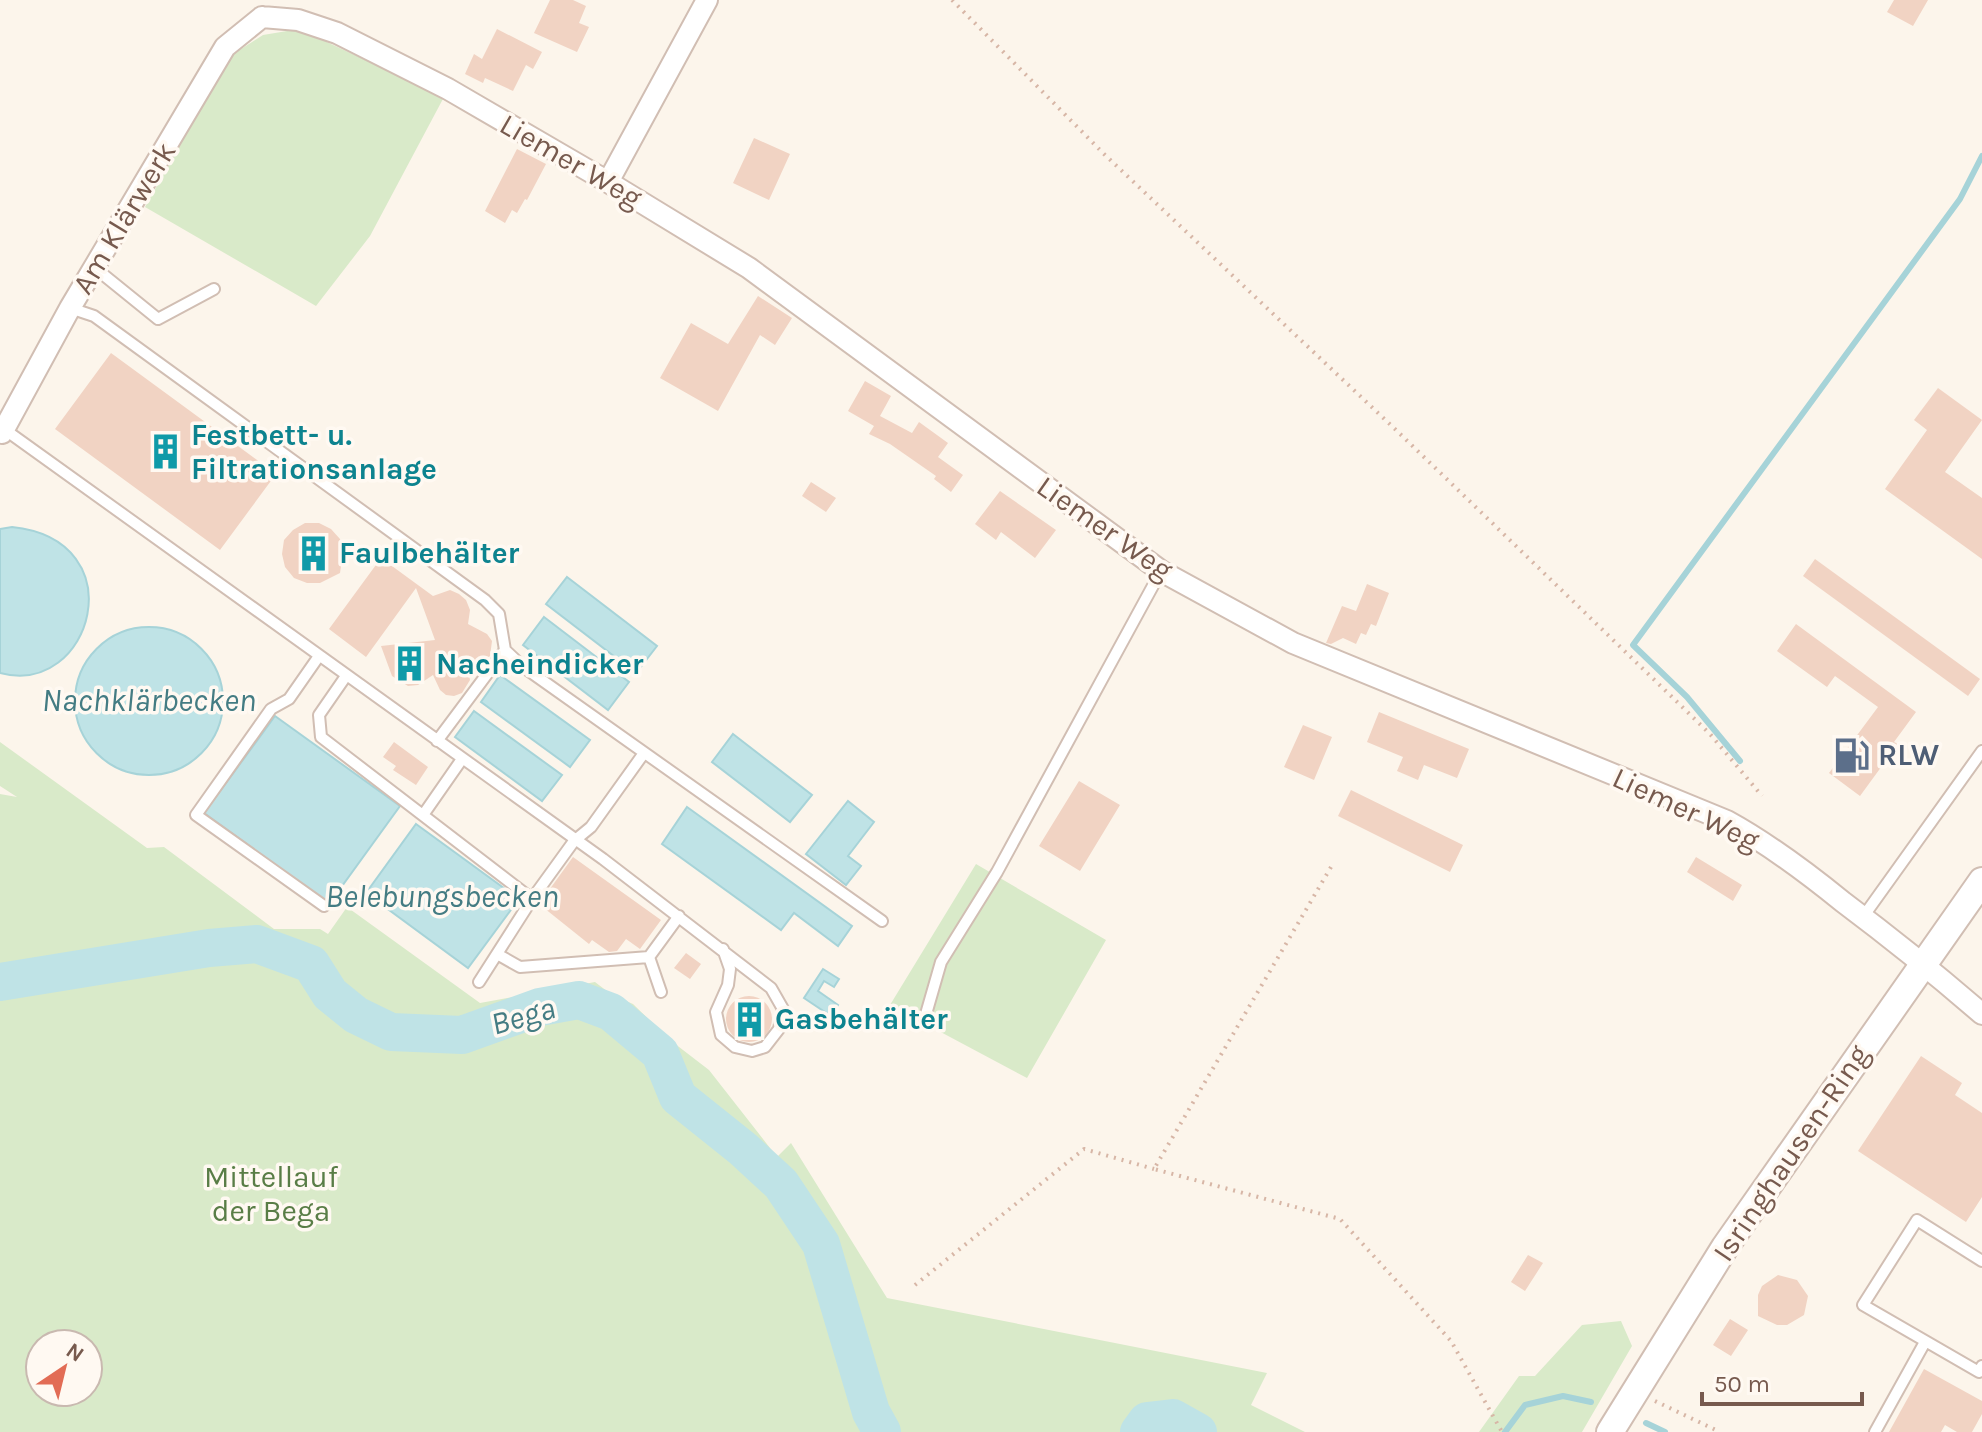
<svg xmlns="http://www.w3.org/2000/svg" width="1982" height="1432" font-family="Karla,sans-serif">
<rect width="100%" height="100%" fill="#fcf5eb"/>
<path fill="#d9eac9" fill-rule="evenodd" d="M 299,29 L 444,97 L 370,236 L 316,306 L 145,207 L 230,56 L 263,35 Z
M 0,742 L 147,848 L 164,847 L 274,929 L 320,929 L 328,934 L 347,907 L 480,1003 L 595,982 L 612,995 L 633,1004 L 670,1040 L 709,1070 L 777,1157 L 791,1143 L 887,1298 L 1267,1373 L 1251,1405 L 1305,1432 L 0,1432 L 0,794 L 17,797 L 0,786 ZM 40,1344 L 88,1344 L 88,1392 L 40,1392 Z
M 976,864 L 1106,940 L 1027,1078 L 890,1005 Z
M 1621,1321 L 1632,1346 L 1582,1432 L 1479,1432 L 1519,1376 L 1535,1376 L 1582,1325 Z"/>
<path fill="#bfe3e6" stroke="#a6d3d8" stroke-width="2" d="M 12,527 C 137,540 92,698 0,673 L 0,529 Z
M 567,577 L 657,646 L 636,673 L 546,604 Z
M 544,617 L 629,682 L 608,710 L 523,645 Z
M75 701a74 74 0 1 1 148 0a74 74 0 1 1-148 0Z
M 500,675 L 590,740 L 570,767 L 481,702 Z
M 474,711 L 562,775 L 542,801 L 455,737 Z
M 275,716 L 400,806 L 329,904 L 204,813 Z
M 733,734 L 812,795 L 790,822 L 712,762 Z
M 848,801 L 874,822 L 848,856 L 861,866 L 846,885 L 806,854 Z
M 687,807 L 852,926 L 838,946 L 794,913 L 781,930 L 662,844 Z
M 416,824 L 519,899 L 468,968 L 366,893 Z
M 823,969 L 839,979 L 834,987 L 824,981 L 818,991 L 838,1005 L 831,1016 L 804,998 Z"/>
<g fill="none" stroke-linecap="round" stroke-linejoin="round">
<path stroke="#a6d3d8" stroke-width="6" d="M 1740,761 L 1687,697 L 1633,645 L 1960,199 L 1982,156
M 1646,1423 L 1665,1432
M 1505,1432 L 1525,1405 L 1563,1396 L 1591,1402"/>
<path stroke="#bfe3e6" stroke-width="38" d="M 0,982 L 209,948 L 257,944 L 311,964 L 330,994 L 356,1015 L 391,1032 L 462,1035 L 540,1007 L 579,1000 L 611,1012 L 660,1053 L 678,1097 L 743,1149 L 781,1184 L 821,1244 L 871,1412 L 882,1432
M 1139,1432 L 1147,1421 L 1173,1418 L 1198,1432"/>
</g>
<path fill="#f1d3c3" d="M 550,0 L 573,0 L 586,6 L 579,23 L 589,27 L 577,52 L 534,33 Z
M 1894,0 L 1928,0 L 1913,26 L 1887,12 Z
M 497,29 L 542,52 L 533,69 L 526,65 L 513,91 L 485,78 L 483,83 L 465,74 L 474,54 L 482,59 Z
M 754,138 L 790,154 L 769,200 L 733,183 Z
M 517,149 L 546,164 L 527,200 L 525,199 L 517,213 L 512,210 L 505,223 L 485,211 Z
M 758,296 L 792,318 L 775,345 L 760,335 L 718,411 L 660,378 L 691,323 L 728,344 Z
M 111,353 L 276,474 L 220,550 L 55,429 Z
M 865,381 L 891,396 L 880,416 L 912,433 L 919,422 L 948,443 L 938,457 L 963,475 L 951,492 L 934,479 L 936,476 L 890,444 L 869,434 L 874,426 L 848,411 Z
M 1938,388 L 1982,420 L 1945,472 L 1982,498 L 1982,559 L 1885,489 L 1927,430 L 1914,420 Z
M 811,482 L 836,498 L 826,512 L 802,496 Z
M 1000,491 L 1056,530 L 1035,558 L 1001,532 L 996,540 L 975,524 Z
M 305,523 L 319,523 L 331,529 L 340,539 L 343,552 L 340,573 L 320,583 L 307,583 L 294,578 L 285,567 L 282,554 L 284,540 L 293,530 Z
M 381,558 L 433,596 L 450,590 L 459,594 L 466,600 L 470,610 L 468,624 L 487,634 L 492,641 L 490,656 L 484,661 L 467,665 L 470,680 L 462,693 L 454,696 L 446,695 L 440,690 L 433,675 L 418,685 L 408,686 L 392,676 L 381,646 L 435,640 L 416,588 L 366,657 L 329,629 Z
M 1815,559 L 1980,679 L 1968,696 L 1803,576 Z
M 1367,584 L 1389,593 L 1376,626 L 1371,624 L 1366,635 L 1361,633 L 1356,644 L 1343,638 L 1331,644 L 1326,643 L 1342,606 L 1356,611 Z
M 1796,624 L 1916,712 L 1894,742 L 1898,744 L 1860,796 L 1829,773 L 1878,707 L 1835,676 L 1827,687 L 1777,651 Z
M 1379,712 L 1469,749 L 1457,778 L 1424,765 L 1418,780 L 1397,771 L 1403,757 L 1367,742 Z
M 1303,725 L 1332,737 L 1314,780 L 1284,767 Z
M 394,742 L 428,767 L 416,785 L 393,770 L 396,766 L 383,757 Z
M 1079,781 L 1120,805 L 1080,871 L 1039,846 Z
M 1351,790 L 1463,845 L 1450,872 L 1338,816 Z
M 573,857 L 661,920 L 640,949 L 626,939 L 617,951 L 609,952 L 592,940 L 589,944 L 539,904 Z
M 1696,857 L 1742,885 L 1733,901 L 1687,872 Z
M 686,953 L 701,964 L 690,979 L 674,968 Z
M726 1019a23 23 0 1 1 46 0a23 23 0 1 1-46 0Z
M 1921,1056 L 1962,1083 L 1955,1095 L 1982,1113 L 1982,1197 L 1966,1222 L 1858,1151 Z
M 1528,1255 L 1543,1263 L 1525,1291 L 1511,1282 Z
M 1778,1275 L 1797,1280 L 1808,1296 L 1804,1315 L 1787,1325 L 1777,1325 L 1758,1316 L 1758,1295 L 1762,1286 Z
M 1730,1319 L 1748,1330 L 1731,1356 L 1713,1345 Z
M 1924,1369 L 1982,1401 L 1982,1414 L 1972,1432 L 1957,1432 L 1945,1425 L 1941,1432 L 1889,1432 Z"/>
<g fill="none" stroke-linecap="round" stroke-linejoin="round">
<defs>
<path id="service" d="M 95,268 L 158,319 L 214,289
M 70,308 L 94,316 L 485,600 L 499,614 L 505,650 L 522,666 L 882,921
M 4,429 L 603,859 L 771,988 L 783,1009 L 779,1029 L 765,1047 L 752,1051 L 735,1047 L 721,1035 L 716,1012 L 728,985 L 730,969 L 723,949
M 319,656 L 289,699 L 271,709 L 196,815 L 324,906
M 346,676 L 319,715 L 321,737 L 532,899
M 437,741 L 505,650
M 423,815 L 462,759
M 1863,917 L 1982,751
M 497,954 L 520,967 L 649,957
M 479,982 L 532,899 L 574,841 L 591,827 L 644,753
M 661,992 L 649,957 L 679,916
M 924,1021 L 941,962 L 997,872 L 1161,571
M 1982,1261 L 1917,1220 L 1863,1305 L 1979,1372 L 1982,1366
M 1875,1432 L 1925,1342"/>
<path id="minor" d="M 262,17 L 298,20 L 337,33 L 448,89 L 608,182 L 749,268 L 1161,571 L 1293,643 L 1727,821 C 1769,844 1806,872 1843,902 C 1891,938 1937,975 1982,1014
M 608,182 L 707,0
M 2,433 L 70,308 L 225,47 L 262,17"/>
<path id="tertiary" d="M 1610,1432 L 1725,1247 L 1982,881"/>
</defs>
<use href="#service" stroke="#d1beb3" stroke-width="14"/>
<use href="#minor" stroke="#d1beb3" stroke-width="24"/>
<use href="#tertiary" stroke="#d1beb3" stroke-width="30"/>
<path stroke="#d7b6a6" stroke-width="4" stroke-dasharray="2 6" stroke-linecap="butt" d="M 952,0 L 1104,154 L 1396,430 L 1671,696 L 1710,734 L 1762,796
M 1331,867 L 1154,1169 L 1340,1219 L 1451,1341 L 1502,1432
M 915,1285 L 1084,1149 L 1154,1169
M 1655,1401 L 1720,1432"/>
<use href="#service" stroke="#fff" stroke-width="10"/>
<use href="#minor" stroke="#fff" stroke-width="20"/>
<use href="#tertiary" stroke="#fff" stroke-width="26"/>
</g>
<defs>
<symbol id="building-bare" viewBox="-9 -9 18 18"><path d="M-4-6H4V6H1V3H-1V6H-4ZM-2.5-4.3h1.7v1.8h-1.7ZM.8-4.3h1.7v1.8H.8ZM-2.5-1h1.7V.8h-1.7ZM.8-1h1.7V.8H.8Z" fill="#0f9aa8" stroke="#fff9f2" stroke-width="2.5" paint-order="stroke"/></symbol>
<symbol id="fuel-bare" viewBox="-9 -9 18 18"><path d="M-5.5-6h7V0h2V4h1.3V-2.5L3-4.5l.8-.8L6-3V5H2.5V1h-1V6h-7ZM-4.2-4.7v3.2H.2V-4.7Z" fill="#5c6f8a" stroke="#fff9f2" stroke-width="2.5" paint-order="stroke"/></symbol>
</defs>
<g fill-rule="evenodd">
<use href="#building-bare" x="140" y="426" width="51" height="51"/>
<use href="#building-bare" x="288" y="528" width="51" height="51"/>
<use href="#building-bare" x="384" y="638" width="51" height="51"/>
<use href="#fuel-bare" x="1826" y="730" width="51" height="51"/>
<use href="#building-bare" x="724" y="994" width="51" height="51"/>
</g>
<g text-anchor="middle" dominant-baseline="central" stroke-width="7" stroke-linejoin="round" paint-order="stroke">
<g font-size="30" fill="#775a4e" stroke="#fff9f2">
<text transform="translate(571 161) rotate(30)">Liemer Weg</text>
<text transform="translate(124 218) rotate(-59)">Am Klärwerk</text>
<text transform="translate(1105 528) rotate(35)">Liemer Weg</text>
<text transform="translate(1686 809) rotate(25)">Liemer Weg</text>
<text transform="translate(1791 1153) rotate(-56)">Isringhausen-Ring</text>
</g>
<g font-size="30" font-weight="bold" fill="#0d838f" stroke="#fff9f2" text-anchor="start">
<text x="191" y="435">Festbett- u.<tspan x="191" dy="34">Filtrationsanlage</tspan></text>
<text x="339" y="553">Faulbehälter</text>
<text x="436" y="664">Nacheindicker</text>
<text x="775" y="1019">Gasbehälter</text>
</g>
<g font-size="30" font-weight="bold" fill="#4e5e75" stroke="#fff9f2" text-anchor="start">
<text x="1878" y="755">RLW</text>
</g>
<g font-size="30" fill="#597d46" stroke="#fff9f2">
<text x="271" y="1177">Mittellauf<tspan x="271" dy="34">der Bega</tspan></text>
</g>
<g font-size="32" font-style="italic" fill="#447c83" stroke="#fff9f2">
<text x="149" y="700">Nachklärbecken</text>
<text x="442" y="896">Belebungsbecken</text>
<text transform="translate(523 1016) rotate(-16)">Bega</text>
</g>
</g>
<g transform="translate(64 1368) rotate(35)"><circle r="38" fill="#fff9f2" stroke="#c9b9b0" stroke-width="2"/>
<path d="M0-6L14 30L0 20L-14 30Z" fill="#e26c55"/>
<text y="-12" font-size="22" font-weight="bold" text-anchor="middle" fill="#775a4e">N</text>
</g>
<path d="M1702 1392v12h160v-12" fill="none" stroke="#775a4e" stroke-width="4"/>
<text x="1714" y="1392" font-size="24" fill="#775a4e" stroke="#fff9f2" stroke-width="6" paint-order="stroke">50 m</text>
</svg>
